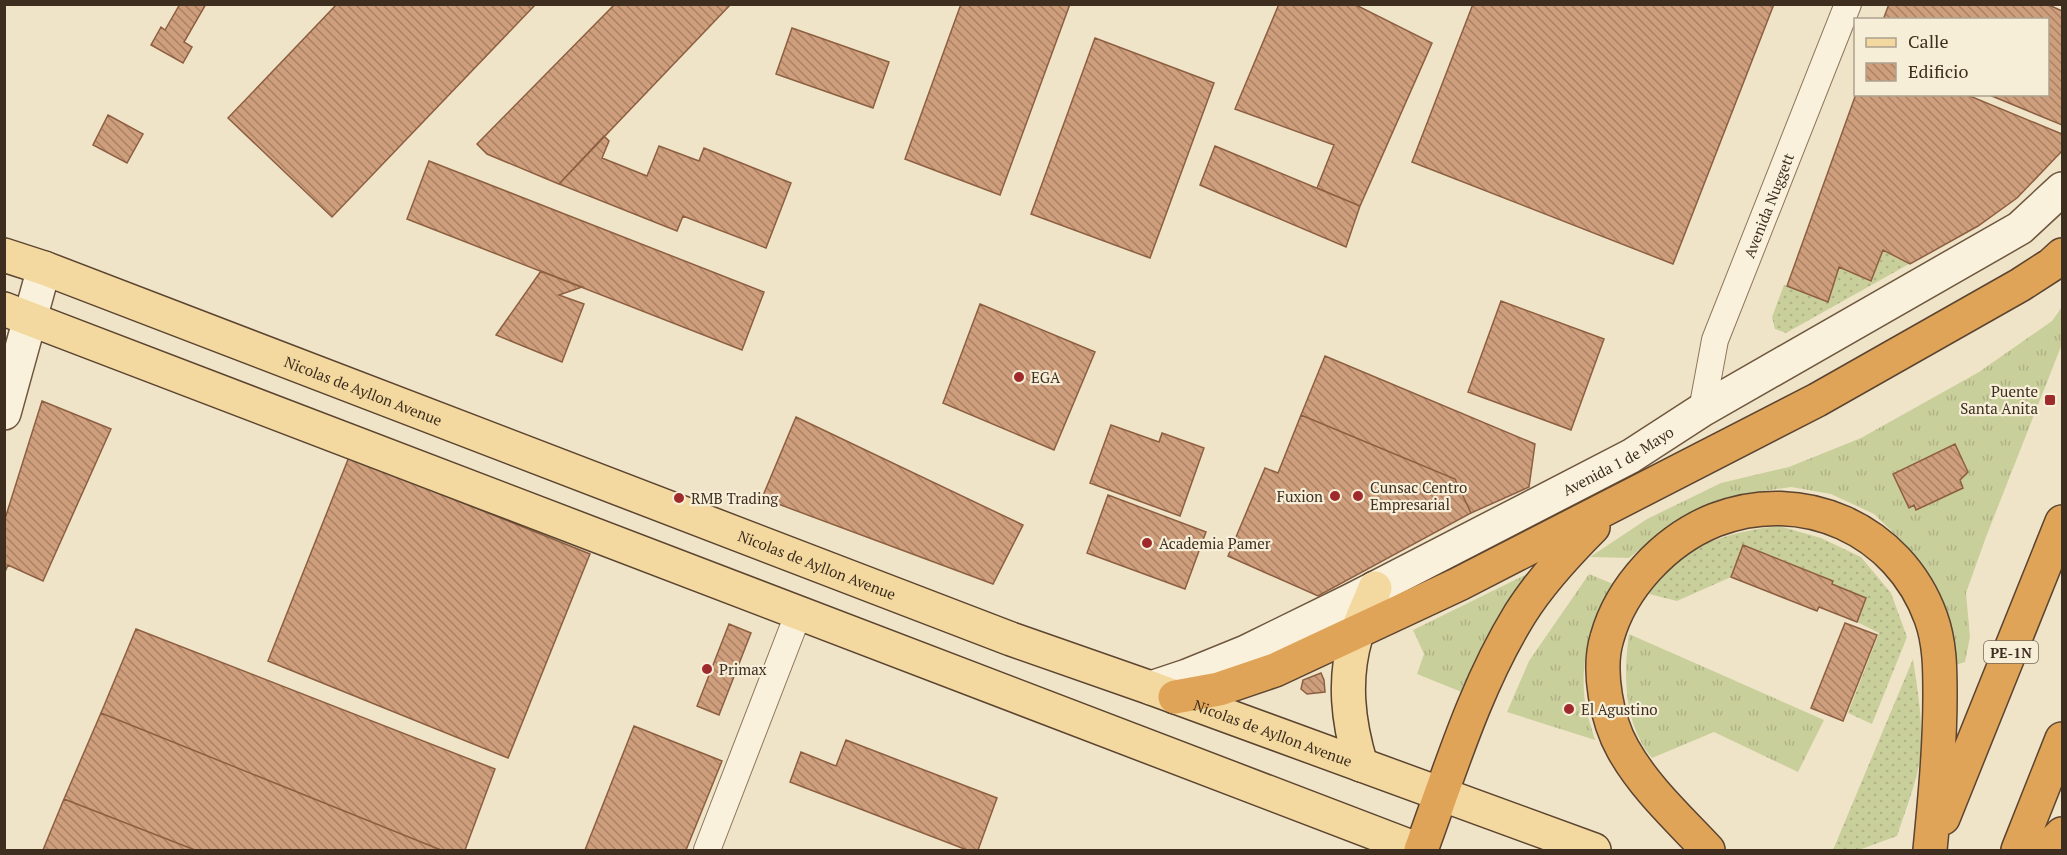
<svg xmlns="http://www.w3.org/2000/svg" width="2067" height="855" font-family="'PT Serif',serif">
<defs>
<pattern id="grass-tufts" width="24" height="20" patternUnits="userSpaceOnUse" patternTransform="scale(1.5)"><rect width="24" height="20" fill="#c9cf9b"/><path d="M3 7l-1-3M5 7V3M7 7l1-3M15 17l-1-3M17 17v-4M19 17l1-3" fill="none" stroke="#aeb285"/></pattern>
<pattern id="garden-dots" width="8" height="8" patternUnits="userSpaceOnUse" patternTransform="scale(1.5)"><rect width="8" height="8" fill="#c9cf9b"/><path d="M2 2h.1M6 6h.1" fill="none" stroke="#aeb285" stroke-width="1.8" stroke-linecap="round"/></pattern>
<pattern id="building-back-hatch" width="6" height="6" patternUnits="userSpaceOnUse" patternTransform="scale(1.5)"><rect width="6" height="6" fill="#cf9f7d"/><path d="M-1 5l2 2M0 0l6 6M5-1l2 2" fill="none" stroke="#a98266"/></pattern>
</defs>
<rect width="100%" height="100%" fill="#f0e4c8"/>
<path fill="url(#grass-tufts)" d="M 2062,307 L 2062,344 L 1986,537 L 1966,593 L 1970,637 L 1965,662 L 1952,666 L 1931,583 L 1908,547 L 1874,514 L 1831,494 L 1791,487 L 1743,494 L 1704,507 L 1676,522 L 1629,558 L 1590,557 L 1647,519 L 1721,483 L 1789,467 L 1861,438 L 1979,372 L 2052,321 Z
M 1539,568 L 1469,695 L 1417,674 L 1424,654 L 1413,630 Z
M 1589,574 L 1613,584 C 1591,620 1578,665 1586,708 C 1588,719 1592,729 1595,740 L 1507,712 L 1529,661 Z
M 1629,634 L 1824,720 L 1798,772 L 1714,732 L 1652,758 C 1624,724 1623,676 1629,634 Z"/>
<path fill="url(#garden-dots)" d="M 1883,251 L 1909,264 L 1786,333 L 1775,329 L 1772,317 L 1784,285 L 1828,302 L 1839,267 L 1871,282 Z
M 1779,526 L 1821,538 L 1861,557 L 1891,593 L 1907,637 L 1872,724 L 1848,713 L 1879,633 L 1857,622 L 1865,598 L 1832,584 L 1833,581 L 1744,545 L 1731,577 L 1677,601 L 1649,594 C 1654,587 1660,579 1666,572 C 1695,540 1739,531 1779,526 Z
M 1913,659 C 1918,694 1925,730 1919,765 C 1914,789 1905,812 1897,836 L 1859,850 L 1833,850 Z"/>
<path fill="url(#building-back-hatch)" stroke="#8d5f41" stroke-width="1.5" d="M 180,4 L 206,4 L 184,42 L 192,47 L 183,63 L 151,45 L 161,27 L 165,30 Z
M 337,4 L 536,4 L 332,217 L 228,118 Z
M 615,4 L 731,4 L 559,184 L 487,154 L 477,144 Z
M 961,4 L 1070,4 L 1000,195 L 905,159 Z
M 1279,4 L 1354,4 L 1432,43 L 1360,206 L 1317,188 L 1334,145 L 1235,109 Z
M 1473,4 L 1774,4 L 1673,264 L 1412,162 Z
M 1889,4 L 2047,4 L 2062,11 L 2062,125 L 1987,94 L 2048,94 L 2048,20 L 1883,20 Z
M 792,28 L 889,62 L 873,108 L 776,74 Z
M 1095,38 L 1214,83 L 1150,258 L 1031,214 Z
M 1856,94 L 1965,94 L 2062,134 L 2062,151 L 2017,198 L 1978,226 L 1910,264 L 1883,250 L 1871,281 L 1839,267 L 1828,302 L 1787,286 Z
M 108,115 L 143,134 L 127,163 L 93,145 Z
M 604,136 L 609,141 L 602,158 L 647,176 L 659,146 L 699,161 L 704,148 L 791,183 L 766,248 L 683,216 L 677,231 L 559,184 Z
M 1215,146 L 1360,206 L 1346,247 L 1200,185 Z
M 429,161 L 764,292 L 742,350 L 407,219 Z
M 541,271 L 582,287 L 559,295 L 584,304 L 562,362 L 496,335 Z
M 1501,301 L 1604,339 L 1571,430 L 1468,392 Z
M 980,304 L 1095,352 L 1054,450 L 943,403 Z
M 1325,356 L 1535,444 L 1529,487 L 1471,513 L 1455,479 L 1301,415 Z
M 42,401 L 111,429 L 43,581 L 8,565 L 4,574 L 4,522 Z
M 1301,415 L 1455,479 L 1471,513 L 1318,596 L 1228,556 L 1265,468 L 1278,473 Z
M 796,417 L 1023,525 L 993,584 L 762,498 Z
M 1111,425 L 1159,442 L 1162,433 L 1204,448 L 1180,516 L 1090,483 Z
M 1955,444 L 1968,472 L 1960,480 L 1963,488 L 1916,510 L 1914,505 L 1909,508 L 1893,474 Z
M 349,457 L 590,554 L 508,758 L 268,661 Z
M 1108,495 L 1206,532 L 1185,589 L 1087,553 Z
M 1743,545 L 1833,581 L 1832,584 L 1866,598 L 1857,622 L 1819,607 L 1817,611 L 1731,577 Z
M 1845,623 L 1877,635 L 1843,721 L 1811,708 Z
M 729,624 L 751,633 L 719,715 L 697,706 Z
M 136,629 L 495,769 L 465,850 L 441,850 L 101,713 Z
M 1321,673 L 1324,680 L 1325,692 L 1307,694 L 1301,689 L 1303,680 Z
M 101,713 L 441,850 L 195,850 L 64,799 Z
M 634,726 L 722,761 L 686,850 L 585,850 Z
M 846,740 L 997,798 L 978,850 L 967,850 L 790,782 L 801,752 L 836,766 Z
M 64,799 L 195,850 L 43,850 Z"/>
<g fill="none" stroke-linecap="round" stroke-linejoin="round">
<defs>
<g id="street">
<path id="s1" d="M 1702,410 L 1715,340 L 1848,4"/>
<path d="M 707,850 L 799,612"/>
</g>
<g id="secondary">
<path d="M 4,413 L 44,268"/>
<path id="s2" d="M 1151,688 L 1187,676 L 1246,652 L 1352,600 L 1631,456 L 1702,410 L 2020,228 L 2062,189"/>
</g>
<g id="primary">
<path id="s3" d="M 4,255 L 44,268 L 1011,639 L 1151,688 L 1594,850"/>
<path d="M 4,309 L 1419,850"/>
<path d="M 1361,765 C 1348,722 1343,680 1356,636 C 1361,619 1369,604 1375,588"/>
</g>
<path id="highway" d="M 1175,697 L 1219,689 L 1275,670 L 1459,584 L 1817,400 L 2020,285 L 2051,265 L 2062,255
M 1943,818 L 2062,522
M 1421,850 C 1450,771 1475,687 1520,614 C 1540,582 1566,554 1593,527
M 1708,850 C 1679,819 1644,787 1623,749 C 1607,721 1597,670 1607,638 C 1621,587 1665,540 1715,520 C 1802,486 1899,529 1931,618 C 1940,643 1940,669 1940,695 C 1940,747 1935,798 1930,850
M 2018,850 L 2062,739
M 2046,850 L 2062,834"/>
</defs>
<use href="#street" stroke="#8d765c" stroke-width="28"/>
<use href="#secondary" stroke="#6f573f" stroke-width="36"/>
<use href="#primary" stroke="#5b4430" stroke-width="36"/>
<use href="#highway" stroke="#5b4430" stroke-width="36"/>
<use href="#street" stroke="#faf1dc" stroke-width="26"/>
<use href="#secondary" stroke="#faf1dc" stroke-width="33"/>
<use href="#primary" stroke="#f3d9a0" stroke-width="33"/>
<use href="#highway" stroke="#e0a458" stroke-width="33"/>
</g>
<g fill="#9e2a2b" stroke="#f7eed8" stroke-width="2">
<circle cx="1019" cy="377" r="6"/>
<rect x="2044" y="394" width="12" height="12" rx="3"/>
<circle cx="1335" cy="496" r="6"/>
<circle cx="1358" cy="496" r="6"/>
<circle cx="679" cy="498" r="6"/>
<circle cx="1147" cy="543" r="6"/>
<circle cx="707" cy="669" r="6"/>
<circle cx="1569" cy="709" r="6"/>
</g>
<g text-anchor="middle" dominant-baseline="central" stroke-width="4.5" stroke-linejoin="round" paint-order="stroke">
<rect fill="#f7eed8" stroke="#756857" stroke-width="1.5" x="1984" y="641" width="54" height="22" rx="4.5"/>
<g font-size="14" font-weight="bold" fill="#3d2e20">
<text x="2011" y="652">PE-1N</text>
</g>
<g font-size="15" fill="#3d2e20" stroke="#f7eed8">
<text stroke="none"><textPath href="#s1" startOffset="216">Avenida Nuggett</textPath></text>
<text stroke="none"><textPath href="#s3" startOffset="384">Nicolas de Ayllon Avenue</textPath></text>
<text stroke="none"><textPath href="#s2" startOffset="520">Avenida 1 de Mayo</textPath></text>
<text stroke="none"><textPath href="#s3" startOffset="870">Nicolas de Ayllon Avenue</textPath></text>
<text stroke="none"><textPath href="#s3" startOffset="1356">Nicolas de Ayllon Avenue</textPath></text>
</g>
<g font-size="15" fill="#3d2e20" stroke="#f7eed8" text-anchor="start">
<text x="1031" y="377">EGA</text>
<text x="2038" y="391" text-anchor="end">Puente<tspan x="2038" dy="17">Santa Anita</tspan></text>
<text x="1370" y="487">Cunsac Centro<tspan x="1370" dy="17">Empresarial</tspan></text>
<text x="1323" y="496" text-anchor="end">Fuxion</text>
<text x="691" y="498">RMB Trading</text>
<text x="1159" y="543">Academia Pamer</text>
<text x="719" y="669">Primax</text>
<text x="1581" y="709">El Agustino</text>
</g>
</g>
<rect width="2067" height="855" fill="none" stroke="#3d2e20" stroke-width="12"/>
<rect x="1854" y="18" width="195" height="78" fill="#f7eed8" stroke="#ada18e" stroke-width="1.5"/>
<rect x="1866" y="38" width="30" height="9" fill="#f3d9a0" stroke="#ada18e" stroke-width="1.5"/>
<text x="1908" y="48" font-size="18" fill="#3d2e20">Calle</text>
<rect x="1866" y="63" width="30" height="18" fill="url(#building-back-hatch)" stroke="#ada18e" stroke-width="1.5"/>
<text x="1908" y="78" font-size="18" fill="#3d2e20">Edificio</text>
</svg>
